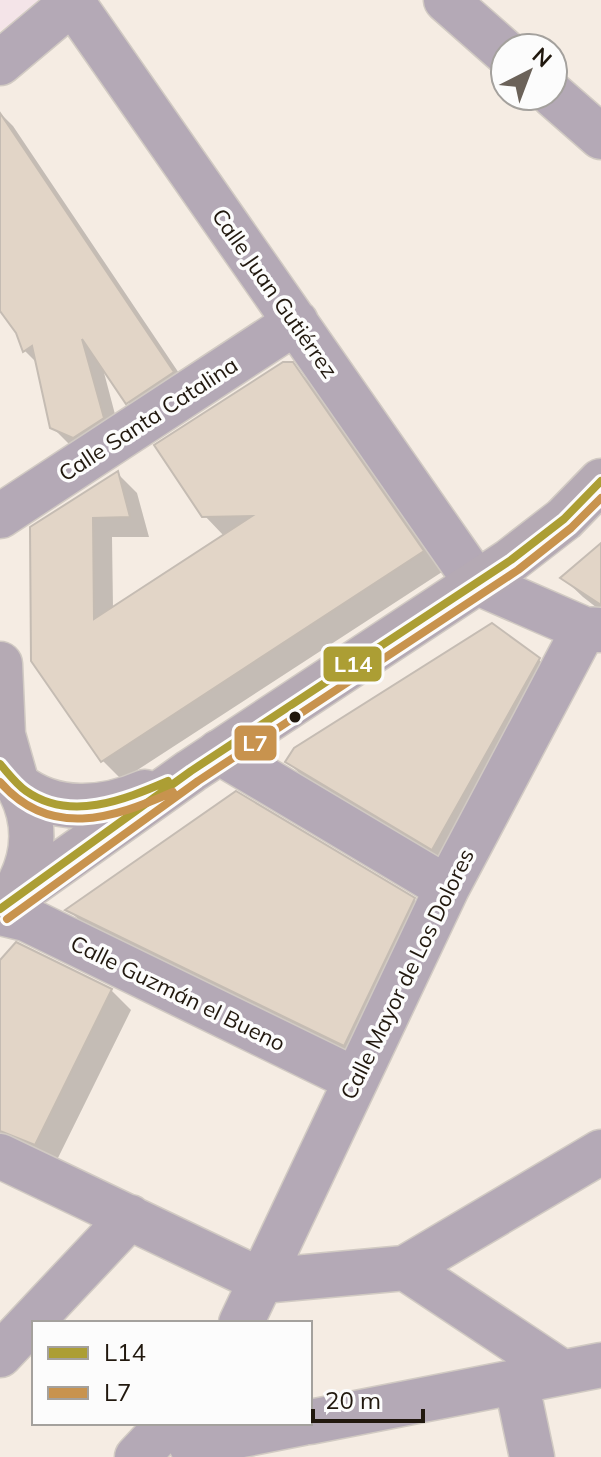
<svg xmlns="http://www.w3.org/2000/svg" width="601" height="1457" font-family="Mulish,sans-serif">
<rect width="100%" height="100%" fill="#f5ece3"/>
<path fill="#f4e4e8" d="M 0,0 L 39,0 L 30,11 L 0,31 Z"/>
<path fill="#0003" d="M 0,113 L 13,126 L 191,391 L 146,420 L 128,402 L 102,365 L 121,437 L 71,446 L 52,427 L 38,364 L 25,351 L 18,332 L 0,311 Z
M 292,364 L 312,385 L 442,572 L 122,780 L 102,760 L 32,529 L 117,473 L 137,493 L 149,537 L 112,537 L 113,609 L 224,536 L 204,515 Z
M 601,545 L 601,611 L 583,597 L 563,578 Z
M 539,660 L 559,680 L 453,869 L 308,782 L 288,762 Z
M 413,899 L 434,920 L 365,1065 L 87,928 L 68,909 Z
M 0,963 L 111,990 L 131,1010 L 55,1164 L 0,1149 Z"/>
<path fill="#e2d5c7" stroke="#c5bcb3" stroke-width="2" d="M 0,113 L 174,372 L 126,404 L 82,339 L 104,418 L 73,438 L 50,428 L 32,346 L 23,352 L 16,333 L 0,311 Z
M 283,362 L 293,362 L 424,551 L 101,762 L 31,661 L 30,527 L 118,471 L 130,517 L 93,518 L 94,619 L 252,516 L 202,517 L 154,445 Z
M 601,543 L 601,605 L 560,578 Z
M 492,623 L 540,658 L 432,850 L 285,762 L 294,748 Z
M 236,791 L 415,898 L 344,1046 L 65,910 Z
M 16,942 L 112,989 L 35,1145 L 0,1131 L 0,960 Z"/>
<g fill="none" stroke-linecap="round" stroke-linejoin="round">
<defs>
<path id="minor" d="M 446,0 L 505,52
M 73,3 L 476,582 L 584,629 L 601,630
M 0,63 L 75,0
M 553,95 L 601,137
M 0,516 L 296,322
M 219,752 L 447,888
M 0,913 L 26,919 L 354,1079
M 0,1156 L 262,1281 L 405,1268 L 562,1372
M 405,1268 L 601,1152
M 241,1323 L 447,888 L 584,629
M 0,1355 L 130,1217
M 516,1381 L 532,1457
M 310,1422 L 601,1365
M 191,1445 L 303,1423
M 137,1457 L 169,1423"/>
<path id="major" d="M 0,664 L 3,735 L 17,784
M 17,784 C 54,814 104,810 145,792
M 10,899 C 38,859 39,814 10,774
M 9,900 L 191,771 L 511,560 L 564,519 L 601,481"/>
</defs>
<use href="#minor" stroke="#d1cac3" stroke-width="47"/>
<use href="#major" stroke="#d1cac3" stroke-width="47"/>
<use href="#minor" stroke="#b4a9b6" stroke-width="44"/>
<use href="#major" stroke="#b5aab4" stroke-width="44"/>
<defs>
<path id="bus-1" d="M 0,764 C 8,773 16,784 26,791 C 70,822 124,800 168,781
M 0,909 L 191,771 L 511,560 L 564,519 L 601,481"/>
<path id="bus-2" d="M 0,782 C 50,839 112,819 173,792
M 7,919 L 198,781 L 518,570 L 571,528 L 601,498"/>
</defs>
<use href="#bus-1" stroke="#fcfcfc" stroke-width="14"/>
<use href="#bus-2" stroke="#fcfcfc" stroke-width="14"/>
<use href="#bus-1" stroke="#ac9e34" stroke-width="8"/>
<use href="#bus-2" stroke="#c8934e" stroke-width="8"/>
</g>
<circle fill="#21180e" stroke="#fcfcfc" stroke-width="3" cx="295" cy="717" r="7"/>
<g text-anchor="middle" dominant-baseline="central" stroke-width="7" stroke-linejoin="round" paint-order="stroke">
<g font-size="22" fill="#21180e" stroke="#fcfcfc">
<text transform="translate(275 293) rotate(55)">Calle Juan Gutiérrez</text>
<text transform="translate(148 419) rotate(-33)">Calle Santa Catalina</text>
<text transform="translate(407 974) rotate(-64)">Calle Mayor de Los Dolores</text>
<text transform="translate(178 993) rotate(26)">Calle Guzmán el Bueno</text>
</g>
</g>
<g stroke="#fcfcfc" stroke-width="3">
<rect x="322" y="645" width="61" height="38" rx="8" fill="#ac9e34"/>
<rect x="233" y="724" width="45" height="38" rx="8" fill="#c8934e"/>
</g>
<g font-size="22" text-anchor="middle" font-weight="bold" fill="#fff">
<text x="353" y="672">L14</text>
<text x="255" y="751">L7</text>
</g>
<rect x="32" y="1321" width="280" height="104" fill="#fcfcfc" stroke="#a4a19d" stroke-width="2"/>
<rect x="48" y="1347" width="40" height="12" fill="#ac9e34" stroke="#a4a19d" stroke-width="2"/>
<text x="104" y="1361" font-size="24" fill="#21180e">L14</text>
<rect x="48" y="1387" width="40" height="12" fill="#c8934e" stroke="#a4a19d" stroke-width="2"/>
<text x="104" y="1401" font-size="24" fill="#21180e">L7</text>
<g transform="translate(529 72) rotate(42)"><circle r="38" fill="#fcfcfc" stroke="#a4a19d" stroke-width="2"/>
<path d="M0-6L14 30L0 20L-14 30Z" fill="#6b6259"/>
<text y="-12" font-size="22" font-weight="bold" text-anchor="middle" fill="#21180e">N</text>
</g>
<path d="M313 1409v12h110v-12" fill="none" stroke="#21180e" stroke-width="4"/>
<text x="325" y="1409" font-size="24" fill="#21180e" stroke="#fcfcfc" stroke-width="6" paint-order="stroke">20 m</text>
</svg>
